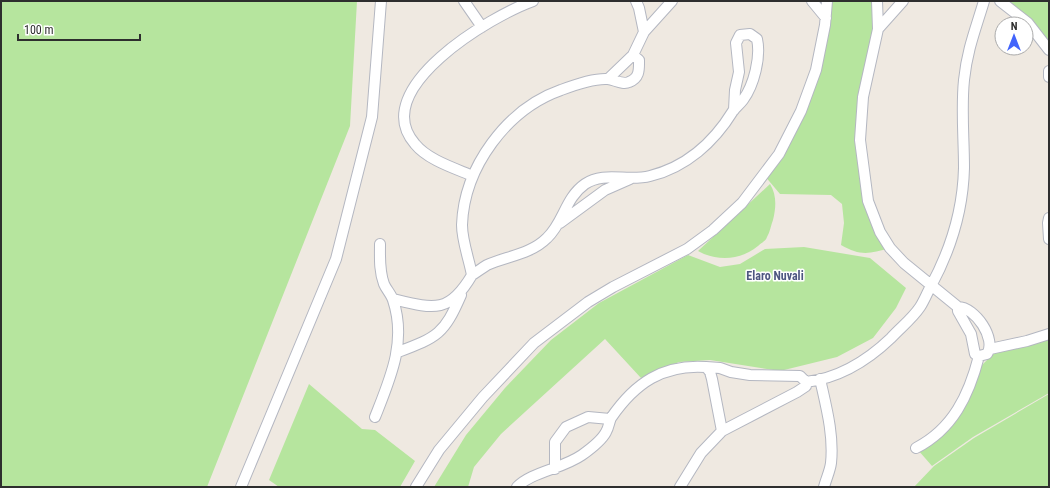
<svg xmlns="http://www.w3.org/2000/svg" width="1050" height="488" font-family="'Roboto Condensed',sans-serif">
<rect width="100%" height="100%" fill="#efe9e1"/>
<path fill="#b6e59e" d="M 1,1 L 357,1 L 350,126 L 207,487 L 1,487 Z
M 827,1 L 877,1 L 860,140 L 868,201 L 890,248 C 869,254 860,256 841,245 L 844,223 L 842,204 L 831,195 L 780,194 L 764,175 L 809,93 Z
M 999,1 L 1049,1 L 1049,49 Z
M 770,184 C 777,195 776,208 773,220 C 771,225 770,232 767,237 C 766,241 761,243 758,246 C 741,260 718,262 698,251 Z
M 804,247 L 870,258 L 906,288 L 896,308 L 873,338 L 837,357 L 780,371 L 710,360 L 679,362 L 641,378 L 605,339 L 501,434 L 474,467 L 468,487 L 434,487 L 466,435 L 505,388 L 551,340 L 599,303 L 688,255 L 720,267 L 740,264 L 765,249 Z
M 1049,337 L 1049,393 L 973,437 L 932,466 L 918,450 L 934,440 L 979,368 L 994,353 Z
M 309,384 L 362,429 L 375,430 L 415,461 L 400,487 L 279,487 L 269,480 Z
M 1049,394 L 1049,487 L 914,487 L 934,466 L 974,438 Z"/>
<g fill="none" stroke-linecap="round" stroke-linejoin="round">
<defs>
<path id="minor" d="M 464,1 L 482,27
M 636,1 L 639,8 L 644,32
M 812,1 L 826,18
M 877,1 L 878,29 L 903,1
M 1000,1 L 1028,23 L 1049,50
M 878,29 L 863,97 L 860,140 L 868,201 L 880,232 L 890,248 L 904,263 L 958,307
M 633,55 L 639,60 C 639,69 640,78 629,82 C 623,85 615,80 608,79 C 594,78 574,85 561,90 C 507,109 464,167 462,225 C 462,241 469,259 472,275 C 477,272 482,268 487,265 C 508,256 531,254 547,238 C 564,222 565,198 585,184 C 604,171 628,182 650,176 C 686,167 714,142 733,111 C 736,107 740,104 743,100 C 754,85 761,57 757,39 L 750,34 L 740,35 L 736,43 L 739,72 L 735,90 L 734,110
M 1049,71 L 1049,77
M 608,79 L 633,55 L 644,32 L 672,1
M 473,176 C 454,168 428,160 415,144 C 367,89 491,16 533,1
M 1049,218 L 1048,223 L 1049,239
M 560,223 L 605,190 L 630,179
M 393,299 C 434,309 449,314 472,275
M 958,307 C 975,307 997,339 987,354 L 979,356 L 975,354 L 971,334 L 958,311 Z
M 990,349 L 1027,341 L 1049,334
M 398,352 C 438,337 444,334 461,295
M 706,367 L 720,368 L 731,372 L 750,375 L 800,376 L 806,382 L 806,386 L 797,392 L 722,431 L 712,379 L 710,372 Z
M 820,379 C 826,406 834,435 831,463 C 830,471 826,479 824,487
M 806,382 C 840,378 867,361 891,338 C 900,328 912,319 920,307 C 924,301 927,293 931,286 C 951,249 963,210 964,168 C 964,138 961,109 964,80 C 967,50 976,28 984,1
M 375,417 C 390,379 407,342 393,300 C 391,294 386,289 384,284 C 379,271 380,257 380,244
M 916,448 C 953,429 969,395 979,356
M 555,469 L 555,442 L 566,427 L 588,417 L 610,419
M 241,487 L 336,259 L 372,117 L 381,1
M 416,487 L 439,450 L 483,397 L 534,343 L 588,302 L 613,287 L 687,249 L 713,230 L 742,203 L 779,154 L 801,111 L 816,70 L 825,25 L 827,1
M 517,487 C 531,472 562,469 582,455 C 589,450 602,440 606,432 C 609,427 609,422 611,418 C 635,383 663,364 706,367
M 680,487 L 701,453 L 722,431"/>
</defs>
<use href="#minor" stroke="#b4b7c1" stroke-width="12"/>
<use href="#minor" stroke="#fff" stroke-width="10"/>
</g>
<g text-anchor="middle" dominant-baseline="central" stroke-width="3" stroke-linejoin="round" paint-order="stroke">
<g font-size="12" font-weight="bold" fill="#4d5680" stroke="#fff">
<text x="775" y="276">Elaro Nuvali</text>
</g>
</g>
<rect width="1050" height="488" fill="none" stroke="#2e2e2e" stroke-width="4"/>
<g transform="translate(1014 36)"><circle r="19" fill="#ffffff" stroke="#ababab"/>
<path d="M0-3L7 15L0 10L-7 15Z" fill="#4264fb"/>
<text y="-6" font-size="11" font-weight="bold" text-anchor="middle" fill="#2e2e2e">N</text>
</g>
<path d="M18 34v6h122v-6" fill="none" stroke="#2e2e2e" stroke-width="2"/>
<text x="24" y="34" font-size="12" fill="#2e2e2e" stroke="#ffffff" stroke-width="3" paint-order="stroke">100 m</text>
</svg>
